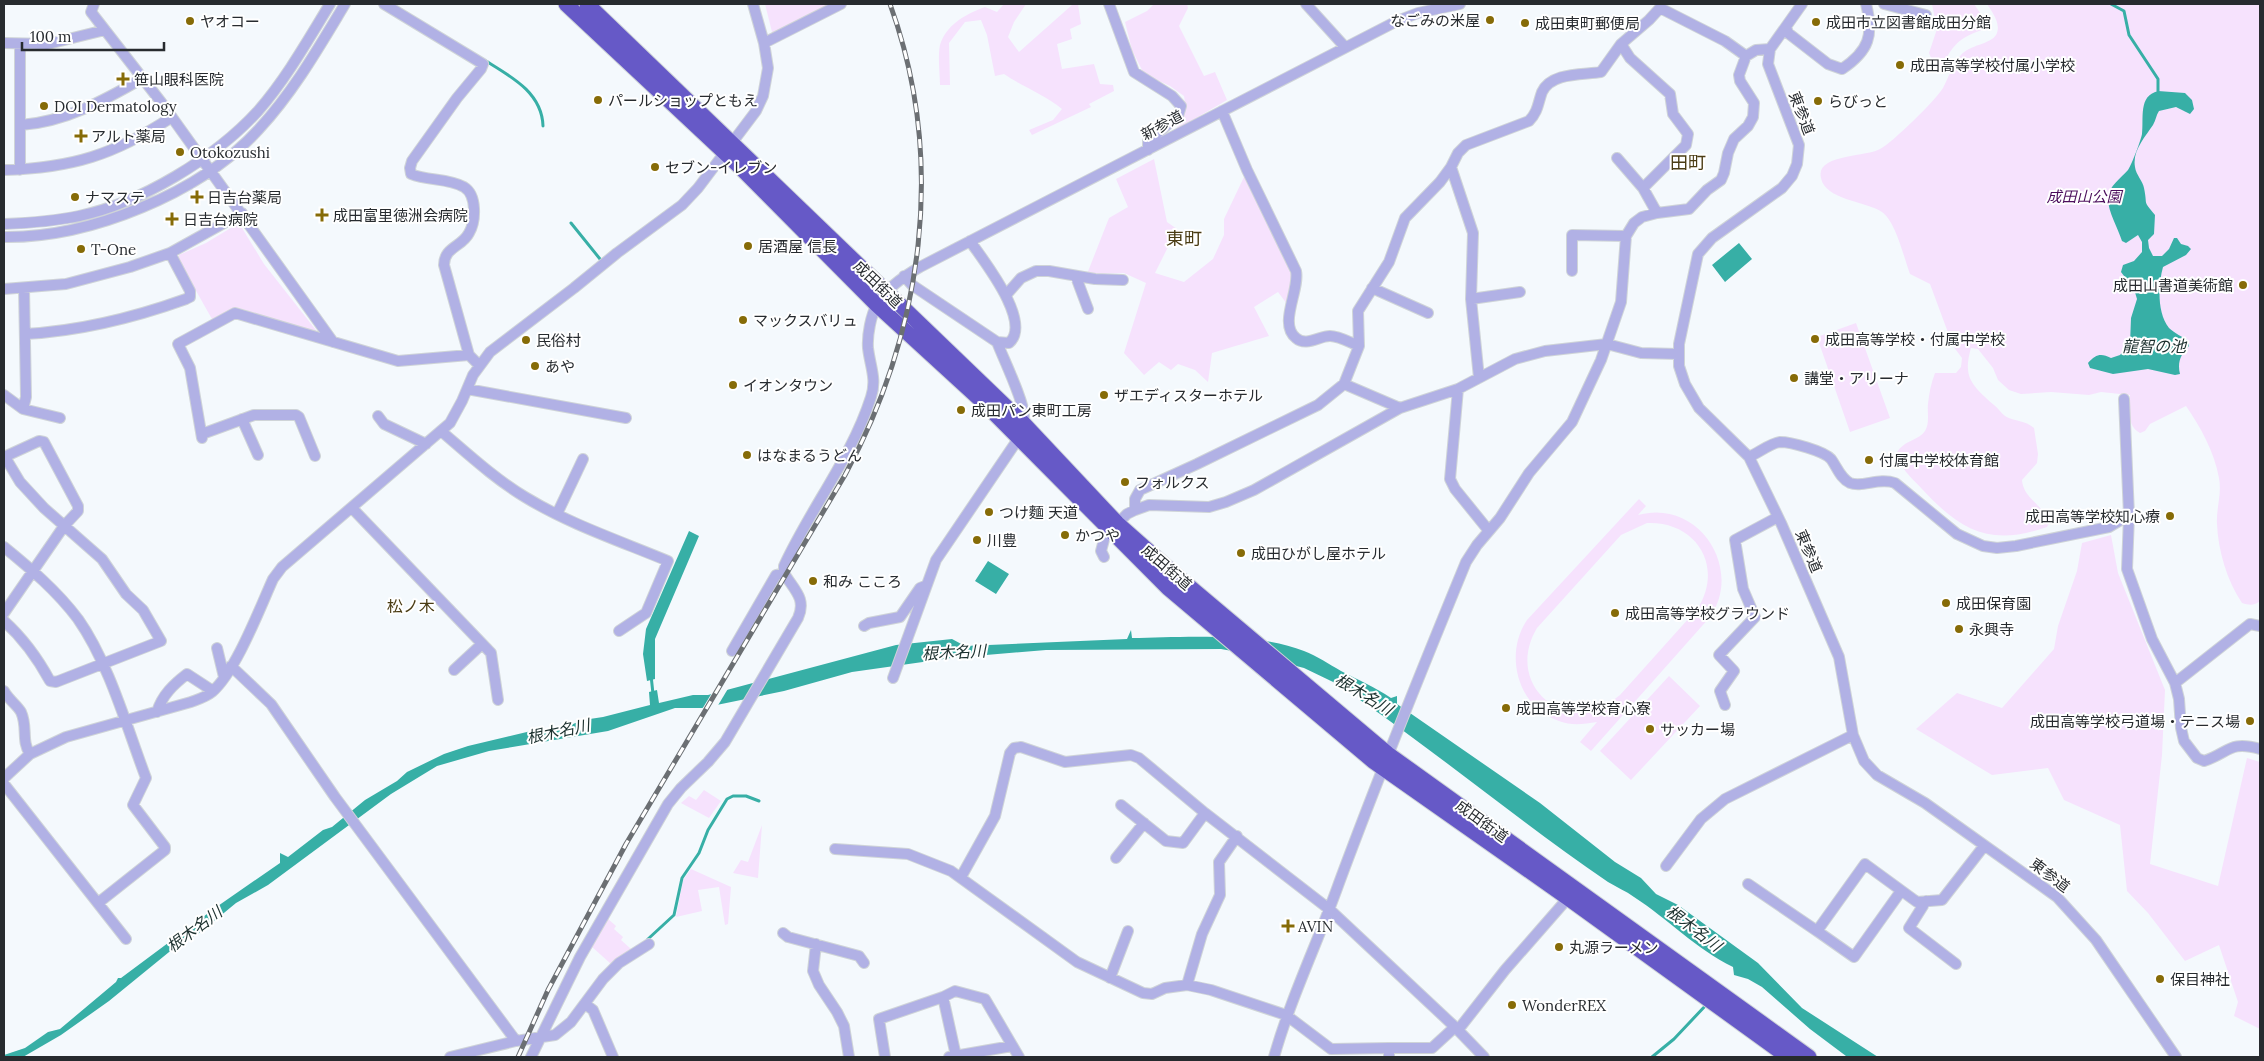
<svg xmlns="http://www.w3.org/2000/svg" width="2264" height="1061" font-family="Lora,'Noto Sans JP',serif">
<rect width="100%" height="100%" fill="#f4f9fd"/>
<path fill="#f6e2fd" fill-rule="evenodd" d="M 765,4 L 837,4 L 775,33 L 772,32 Z
M 1004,4 L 1026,4 L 1014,22 L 1008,37 L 1019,52 L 1072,5 L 1078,4 L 1081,24 L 1070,29 L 1072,39 L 1057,44 L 1062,69 L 1094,64 L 1100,84 L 1113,85 L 1114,91 L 1089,104 L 1091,107 L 1032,135 L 1029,130 L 1053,120 L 1062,109 C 1044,94 1023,87 1004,74 L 995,76 L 987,35 L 981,20 L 965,22 L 949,43 L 950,85 L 940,85 C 940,74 937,51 941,42 C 949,23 966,14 985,7 L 997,12 Z
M 1154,4 L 1187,4 L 1188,8 L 1179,26 L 1204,76 L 1215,72 L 1227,100 L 1174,131 C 1184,119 1187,112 1184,96 L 1170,86 L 1144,74 L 1132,50 L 1125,22 L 1147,11 Z
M 1932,4 L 1974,4 L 1987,23 L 1984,29 C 1951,41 1955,47 1937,72 L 1929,53 L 1937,29 Z
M 1987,4 L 2260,4 L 2260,601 C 2254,606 2249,605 2242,603 C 2227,581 2218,550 2217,524 C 2216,509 2222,494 2219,478 C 2214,451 2201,428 2186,406 L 2150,424 L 2145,431 L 2140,433 C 2126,426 2130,409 2130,395 L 2101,392 L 2089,395 L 2051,392 L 2021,394 L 2009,390 L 1998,380 L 1993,368 L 1978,349 L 1971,348 C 1962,378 1973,386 1994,405 C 1998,408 2001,413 2005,416 C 2015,422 2025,420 2034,428 L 2038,454 L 2037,463 L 2022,480 C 2023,498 2043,505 2050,522 L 2047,527 C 1990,547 1961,531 1922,489 C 1911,477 1899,468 1897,452 C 1905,440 1919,440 1925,431 C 1930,423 1927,412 1928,404 C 1929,394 1931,383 1935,373 L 1956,373 L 1961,367 L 1962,358 L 1953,346 L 1930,284 L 1910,274 C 1904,258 1896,222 1882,212 C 1866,201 1825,200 1821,178 C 1815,154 1867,157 1880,149 C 1892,143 1936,100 1943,88 C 1949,77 1952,65 1961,55 C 1969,45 1991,44 1996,35 C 2002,24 1992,12 1987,4 Z
M 1154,159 L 1167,222 L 1177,229 L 1155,273 L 1184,282 L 1213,259 L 1224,235 L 1224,219 L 1244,177 L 1294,273 L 1287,304 L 1278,292 L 1254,307 L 1269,336 L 1212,353 L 1208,382 L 1195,370 L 1178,364 L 1171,370 L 1159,362 L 1144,375 L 1124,353 L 1146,283 L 1124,273 L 1087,274 L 1109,218 L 1128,207 L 1116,179 Z
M 239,223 L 264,264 L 319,334 L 236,307 L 212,319 L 178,259 L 179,255 L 206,243 Z
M 1856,323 L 1890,418 L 1850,432 L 1817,337 Z
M 1639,499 L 1646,506 L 1638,515 C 1698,498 1744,568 1710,617 L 1591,751 L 1580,742 L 1597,722 C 1584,724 1572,726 1559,721 C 1517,707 1504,654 1527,620 ZM 1647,523 C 1696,521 1724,566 1698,608 L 1620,695 C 1566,740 1503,685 1537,628 L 1621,535 Z
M 2111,535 L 2118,573 L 2165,690 L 2162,755 L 2150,864 L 2218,886 L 2247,758 L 2260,762 L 2260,1029 L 2234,1016 L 2238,1002 L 2219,945 L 2185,961 L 2148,913 L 2127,891 L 2120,825 L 2064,800 L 2048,768 L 1992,775 L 1916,729 L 1957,693 L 2002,708 L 2054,649 L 2058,626 L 2077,571 L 2082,543 Z
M 1669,676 L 1700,706 L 1631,780 L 1600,751 Z
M 704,790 L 721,801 L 709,818 L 681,803 L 689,796 L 696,800 Z
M 762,825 L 758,878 L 733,873 L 741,860 L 748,862 Z
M 691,869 L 731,887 L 728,924 L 725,925 L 719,887 L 698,890 L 702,911 L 676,917 L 683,880 Z
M 607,918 L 616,926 L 614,929 L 623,937 L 621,940 L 631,949 L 611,964 L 591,946 Z"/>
<path fill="#37afa6" d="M 2158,91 L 2185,93 L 2192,100 L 2194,109 L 2190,114 L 2176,107 L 2159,111 C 2156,115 2156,120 2153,125 C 2145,137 2132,151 2135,167 C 2136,175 2143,181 2144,188 C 2148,207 2142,199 2155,215 L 2154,234 L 2148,240 L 2149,248 L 2153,256 L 2162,256 L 2169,249 L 2174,238 L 2177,238 L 2181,244 L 2188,246 L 2191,249 L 2186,255 L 2163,267 C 2158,285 2157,313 2169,328 C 2174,333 2183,337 2189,341 L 2189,346 C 2181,354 2177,362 2180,374 L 2175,375 L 2148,369 L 2113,374 L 2090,368 L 2088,363 C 2096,354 2101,353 2111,358 L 2120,355 L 2130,344 L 2131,318 L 2137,299 L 2134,289 L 2121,272 L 2123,265 L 2134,261 L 2142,252 L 2142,242 L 2138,235 L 2126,243 L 2122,241 C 2118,228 2107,210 2108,197 C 2109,186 2121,178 2128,170 C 2132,164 2141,140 2142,134 C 2144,118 2138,96 2158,91 Z
M 1739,243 L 1752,259 L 1725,282 L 1712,265 Z
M 689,531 L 699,536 L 655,639 L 655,679 L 647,681 L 643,654 L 646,629 Z
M 988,561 L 1009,574 L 996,594 L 975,581 Z
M 1131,630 L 1132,638 C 1183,637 1257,632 1304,651 C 1317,656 1329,664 1341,671 C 1358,680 1375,687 1391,698 L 1397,696 L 1397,704 L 1540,803 L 1615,862 L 1641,878 L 1656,894 L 1678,905 L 1758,963 L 1802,1008 L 1878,1057 L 1846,1056 L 1810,1029 L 1762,987 L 1748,979 L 1734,975 L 1733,967 C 1696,949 1668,919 1634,897 C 1626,891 1616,887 1608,882 C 1523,824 1444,758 1360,700 L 1356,693 L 1304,668 L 1254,655 L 1221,649 L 1046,650 L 951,658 L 852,672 L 784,691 L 702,708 L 675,708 L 608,731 L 489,751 L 437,766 L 391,794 L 268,885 L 236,903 L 202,931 L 174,948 L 109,1001 L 61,1035 L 23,1057 L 4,1057 L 4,1055 L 25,1048 L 48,1032 L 60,1029 L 116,982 L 118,978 L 121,978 L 215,908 L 280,863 L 280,853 L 288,857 L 323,830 L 332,827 L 365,800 L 397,781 L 407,772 L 444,754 L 468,746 L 531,731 L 573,724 L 583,720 L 603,717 L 650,705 L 649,692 L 657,690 L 659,703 L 693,695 L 708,695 L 896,645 L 952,639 L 965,646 L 1127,639 Z"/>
<path fill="#f4f9fd" d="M 729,687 L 717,707 L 701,711 L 713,691 Z"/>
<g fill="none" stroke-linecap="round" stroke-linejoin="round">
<path stroke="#37afa6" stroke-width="3" d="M 2111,4 L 2124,11 L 2129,35 L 2158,79 L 2158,91
M 486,61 C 512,77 542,93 543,126
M 571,223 L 600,259
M 651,675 L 653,694
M 648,939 L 674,915 L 682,878 L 699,853 L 708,830 L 727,799 L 733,796 L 746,796 L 759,801
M 1652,1057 L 1674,1039 L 1707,1004"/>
<defs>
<path id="minor" d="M 94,4 L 91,12 L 161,102 L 333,342
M 384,4 L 483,64 L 481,69 L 457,98 L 412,161 L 410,168 L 411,174 C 428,181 448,178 464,187 C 477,195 476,221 469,233 C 462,247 444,247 444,265 L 469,355 L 479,365
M 1109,4 L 1134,72 L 1172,96 L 1181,106 L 1178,116 L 1148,141 L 1148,150
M 1306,4 L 1345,47
M 1802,4 L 1770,49 L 1768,64 L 1799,145 L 1797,164 L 1792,176 L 1782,188 L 1712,238 L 1698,254 L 1679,344 L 1679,366 L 1685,384 L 1699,408 L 1749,457 L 1781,523 L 1839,657 L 1853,735 L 1864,761 L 1877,775 L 1925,803 L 2057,897 L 2096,940 L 2176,1057
M 1884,4 L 1926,15
M 1660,8 L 1725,41 L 1746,56
M 1786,27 L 1788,33 L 1828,64 L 1842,69 C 1869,51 1874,35 1866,4
M 4,43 L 48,44 L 105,30
M 764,43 L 841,4
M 1621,44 L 1630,58 L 1670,94 L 1673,114 L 1688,134 L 1686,145 L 1643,188
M 20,45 L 20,170
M 1222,111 L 1247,170 L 1296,271 C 1300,290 1278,324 1296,338 C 1306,347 1319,336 1330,336 C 1339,336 1351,343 1359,346
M 21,125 C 65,122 105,100 143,78
M 1617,158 L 1643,188 L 1657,213
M 1451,167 L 1473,233 L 1471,299 L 1479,378
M 4,170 C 72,168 114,155 172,117
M 4,224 C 29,223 55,221 79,216 C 141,203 215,158 258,111 C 286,79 308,40 330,4
M 4,237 C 90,238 201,193 259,129 C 294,91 319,47 345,4
M 1572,271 L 1572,235 L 1626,236
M 904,276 L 912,285 L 997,342 L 1009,343 C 1033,322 983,260 970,241
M 1076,277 L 1088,309
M 1372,288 L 1428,313
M 4,289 L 66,284 L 130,267 L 170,253 L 242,213
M 1006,295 L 1021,278 L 1036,271 L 1049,271 L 1095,279 L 1123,280
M 1471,299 L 1520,292
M 25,334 C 82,331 133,318 186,299 L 190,297 L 190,291 L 170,253
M 1344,384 L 1400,408
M 467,389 L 626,418
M 1458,389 L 1450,479 L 1455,489 L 1489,531
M 4,395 L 23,409 L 60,418
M 2124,399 L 2129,515 L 2127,569 L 2152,639 L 2175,683 L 2250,624 L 2260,626
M 23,409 L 26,397 L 24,288
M 378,416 L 384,424 L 426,444
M 242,419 L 258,455
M 441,431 C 468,454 495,479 525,497 C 569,524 620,541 668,561 L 646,613 L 619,631
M 202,434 L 254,415 L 296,415 L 299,417 L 315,456
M 202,438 L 190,368 L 178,344 L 235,313 L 398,361 L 469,355
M 4,457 L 39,441 L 44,442 L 78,506 L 78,511 L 64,526 L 4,613
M 1749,457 C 1758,453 1771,443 1780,442 C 1791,442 1824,451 1831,459 C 1837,467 1840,478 1850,483 C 1862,488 1879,477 1895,483 L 1957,534 L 1983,546 L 1997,548 L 2016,546 L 2109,527 L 2129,515
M 352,508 L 491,653 L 498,700
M 1135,510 L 1135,499 L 1140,490 L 1197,464 L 1318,405 L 1344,384 L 1359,346 L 1358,311 L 1389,262 L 1405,218 L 1440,182 L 1451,167 L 1458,153 L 1466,145 L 1529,121 C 1538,112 1538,103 1542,92 C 1551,72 1583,75 1601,72 L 1621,44 L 1649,20 L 1660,8
M 557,514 L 583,459
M 4,547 C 31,569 57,591 78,619 C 109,663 127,728 146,778 L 133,805 L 165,847 L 165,850 L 98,903
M 1104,557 L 1101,551 L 1105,536 L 1127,514 L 1135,510 L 1149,505 L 1209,507 L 1226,502 L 1254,490 L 1400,408 L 1458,389 L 1515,359 L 1545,351 L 1607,344 L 1641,353 L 1678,354
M 4,621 C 24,639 37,657 50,681 L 56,682 L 161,641 L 143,610 L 126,594 L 102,559 L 44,508 L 20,482 L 5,457
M 864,626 L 869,623 L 900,617 L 920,588 L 925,586
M 217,648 L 224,677
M 732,651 L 776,575 L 784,573
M 231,666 L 271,704 L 335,797 L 516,1041
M 454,670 L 482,644
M 893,678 L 936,560 L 1016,442 C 1020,434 1023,425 1024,416 C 1024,401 1003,358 997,342
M 2175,683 L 2179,699 L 2181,728 L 2184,741 L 2197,758 L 2204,761 C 2229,753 2229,740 2260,749
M 4,691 C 8,699 17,705 21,712 C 28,727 21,741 30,754
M 1725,705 L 1720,691 L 1734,671 L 1719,655 L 1755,617 L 1743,589 L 1735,540 L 1778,517
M 157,712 C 162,695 174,684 187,674 L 213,691
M 4,778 L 30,754 L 66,737 L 191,702 C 199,699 206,697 212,692 C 236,671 259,610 273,579 L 282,567 L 450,423 L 462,401 L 473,375 L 490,352 L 574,288 L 617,253 L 682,205 L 698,188 L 756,111 L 763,96 L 768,68 L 764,43 L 753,4
M 4,784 L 126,939
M 1121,805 L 1166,841 L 1183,843 L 1205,813
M 835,849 L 908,854 L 951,871 L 1077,962 L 1143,993 L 1152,994 L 1165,988 L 1187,985 L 1211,990 L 1286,1015 L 1331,1049 L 1389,1048
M 1116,858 L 1144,823
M 1666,866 L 1701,819 L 1725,799 L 1853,735
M 961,877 L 995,816 L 1010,753 L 1014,748 L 1021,747 L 1065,762 L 1131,755 L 1139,758 L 1205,813 L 1329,909 L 1455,1027
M 1748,884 L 1817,931 L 1865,864 L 1917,902 L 1942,900 L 1984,846
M 1926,901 L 1909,928 L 1956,964
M 1817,931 L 1854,957 L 1901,891
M 783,933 L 788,937 L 859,956 L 864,963
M 816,944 L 813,971 L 819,985 L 837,1012 L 844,1026 L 849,1057
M 1110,978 L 1128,931
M 1187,985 L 1202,934 L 1220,895 L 1219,862 L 1237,836
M 943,997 L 956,1056
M 585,1004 L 593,1010 L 613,1057
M 1458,1030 L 1505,970 L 1568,898
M 450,1057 L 516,1041 L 555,1035 L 571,1022 L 603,979 L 619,963 L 649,944
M 531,1057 L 580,957 L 668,804 L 681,788 L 708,762 L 725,742 L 798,618 C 807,598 793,589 784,573 L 784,566 C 810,509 852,457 871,397 C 877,379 870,366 868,348 C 867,335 871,315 877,304 C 887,288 904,276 920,267 L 1397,21 L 1418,13 L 1460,4
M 885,1057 L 879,1019 L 943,997 L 955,991 L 985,999 L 1019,1057
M 949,1057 L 1012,1046
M 1274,1057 C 1291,997 1318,942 1339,883 C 1379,775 1422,669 1466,562 L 1477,545 L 1500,518 L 1529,473 L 1572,422 L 1601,360 L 1621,302 L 1626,236 L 1634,223 L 1642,217 L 1657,213 L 1689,209 L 1707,190 L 1721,180 L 1724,173 L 1728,153 L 1734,139 L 1748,126 L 1753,117 L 1754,103 L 1740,81 L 1739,75 L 1746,56 L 1756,50 L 1770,49
M 1389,1057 L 1389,1048 L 1432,1048 L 1455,1027 L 1484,1057"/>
<path id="highway" d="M 566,4 L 739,166 L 877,305 L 984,403 L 1168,588 L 1373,761 L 1568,898 L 1788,1057
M 587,4 L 1023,423 L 1117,523 L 1178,577 L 1388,754 L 1809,1057"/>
</defs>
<use href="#minor" stroke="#cfd4d8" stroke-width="12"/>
<use href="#highway" stroke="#cfd4d8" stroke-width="17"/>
<use href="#minor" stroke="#b1b1e5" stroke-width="10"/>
<use href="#highway" stroke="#6659c7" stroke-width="15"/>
<defs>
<path id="rail" d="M 518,1057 L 548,990 L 626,844 L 845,475 C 923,331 947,161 890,4"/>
</defs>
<use href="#rail" stroke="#6b6f73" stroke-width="5"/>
<use href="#rail" stroke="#fff" stroke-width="3" stroke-dasharray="9" stroke-linecap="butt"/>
</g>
<g fill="#866b07" stroke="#fff" stroke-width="2">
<circle cx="1490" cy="20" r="5"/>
<circle cx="190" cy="21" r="5"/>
<circle cx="1816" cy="22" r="5"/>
<circle cx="1525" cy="23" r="5"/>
<circle cx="1900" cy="65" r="5"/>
<path d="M120.5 71.5h5v5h5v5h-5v5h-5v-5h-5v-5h5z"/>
<circle cx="598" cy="100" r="5"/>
<circle cx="1818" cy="101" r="5"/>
<circle cx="44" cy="106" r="5"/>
<path d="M78.5 128.5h5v5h5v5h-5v5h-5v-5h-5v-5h5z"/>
<circle cx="180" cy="152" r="5"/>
<circle cx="655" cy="167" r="5"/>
<circle cx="75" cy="197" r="5"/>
<path d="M194.5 189.5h5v5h5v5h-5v5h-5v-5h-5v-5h5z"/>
<path d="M319.5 207.5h5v5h5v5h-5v5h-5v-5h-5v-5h5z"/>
<path d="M169.5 211.5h5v5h5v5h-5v5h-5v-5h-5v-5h5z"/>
<circle cx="748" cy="246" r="5"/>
<circle cx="81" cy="249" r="5"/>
<circle cx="2243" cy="285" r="5"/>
<circle cx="743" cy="320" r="5"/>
<circle cx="1815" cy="339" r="5"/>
<circle cx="526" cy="340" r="5"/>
<circle cx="535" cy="366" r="5"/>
<circle cx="1794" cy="378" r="5"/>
<circle cx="733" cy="385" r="5"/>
<circle cx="1104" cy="395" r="5"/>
<circle cx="961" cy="410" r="5"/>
<circle cx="747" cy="455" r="5"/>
<circle cx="1869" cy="460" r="5"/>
<circle cx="1125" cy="482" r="5"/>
<circle cx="989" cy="512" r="5"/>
<circle cx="2170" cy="516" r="5"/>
<circle cx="1065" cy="535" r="5"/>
<circle cx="977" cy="540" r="5"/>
<circle cx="1241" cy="553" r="5"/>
<circle cx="813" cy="581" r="5"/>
<circle cx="1946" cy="603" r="5"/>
<circle cx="1615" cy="613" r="5"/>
<circle cx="1959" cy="629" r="5"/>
<circle cx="1506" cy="708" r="5"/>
<circle cx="2250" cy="721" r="5"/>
<circle cx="1650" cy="729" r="5"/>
<path d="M1285.5 918.5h5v5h5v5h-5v5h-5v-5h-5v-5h5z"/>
<circle cx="1559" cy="947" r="5"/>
<circle cx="2160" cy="979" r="5"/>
<circle cx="1512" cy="1005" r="5"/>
</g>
<g text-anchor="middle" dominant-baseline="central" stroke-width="4" stroke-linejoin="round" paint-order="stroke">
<g font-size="15" fill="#272b2f" stroke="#fff" text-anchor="start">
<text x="1480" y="20" text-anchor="end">なごみの米屋</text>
<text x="200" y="21">ヤオコー</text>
<text x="1826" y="22">成田市立図書館成田分館</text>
<text x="1535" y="23">成田東町郵便局</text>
<text x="1910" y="65">成田高等学校付属小学校</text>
<text x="134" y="79">笹山眼科医院</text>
<text x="608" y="100">パールショップともえ</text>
<text x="1828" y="101">らびっと</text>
<text x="54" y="106">DOI Dermatology</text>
<text x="91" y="136">アルト薬局</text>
<text x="190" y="152">Otokozushi</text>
<text x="665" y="167">セブン-イレブン</text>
<text x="85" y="197">ナマステ</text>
<text x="207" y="197">日吉台薬局</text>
<text x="333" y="215">成田富里徳洲会病院</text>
<text x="183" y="219">日吉台病院</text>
<text x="758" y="246">居酒屋 信長</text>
<text x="91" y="249">T-One</text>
<text x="2233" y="285" text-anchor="end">成田山書道美術館</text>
<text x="753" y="320">マックスバリュ</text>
<text x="1825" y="339">成田高等学校・付属中学校</text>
<text x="536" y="340">民俗村</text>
<text x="545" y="366">あや</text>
<text x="1804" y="378">講堂・アリーナ</text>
<text x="743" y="385">イオンタウン</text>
<text x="1114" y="395">ザエディスターホテル</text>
<text x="971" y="410">成田パン東町工房</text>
<text x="757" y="455">はなまるうどん</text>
<text x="1879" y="460">付属中学校体育館</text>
<text x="1135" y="482">フォルクス</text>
<text x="999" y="512">つけ麵 天道</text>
<text x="2160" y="516" text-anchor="end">成田高等学校知心療</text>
<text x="1075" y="535">かつや</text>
<text x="987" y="540">川豊</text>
<text x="1251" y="553">成田ひがし屋ホテル</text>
<text x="823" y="581">和み こころ</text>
<text x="1956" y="603">成田保育園</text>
<text x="1625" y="613">成田高等学校グラウンド</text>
<text x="1969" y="629">永興寺</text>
<text x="1516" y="708">成田高等学校育心寮</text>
<text x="2240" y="721" text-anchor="end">成田高等学校弓道場・テニス場</text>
<text x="1660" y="729">サッカー場</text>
<text x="1298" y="926">AVIN</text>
<text x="1569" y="947">丸源ラーメン</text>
<text x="2170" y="979">保目神社</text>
<text x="1522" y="1005">WonderREX</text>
</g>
<g font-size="15" fill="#272b2f" stroke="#fff">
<text transform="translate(1802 113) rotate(69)">東参道</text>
<text transform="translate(1162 125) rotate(-28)">新参道</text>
<text transform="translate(878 284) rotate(44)">成田街道</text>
<text transform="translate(1809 551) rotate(67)">東参道</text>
<text transform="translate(1167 567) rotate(41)">成田街道</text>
<text transform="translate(1482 821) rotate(36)">成田街道</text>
<text transform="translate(2050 875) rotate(37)">東参道</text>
</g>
<g font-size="15" font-style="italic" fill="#4b0e5c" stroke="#fff">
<text x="2084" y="196">成田山公園</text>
</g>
<g font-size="16" font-style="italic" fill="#1d312f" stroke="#fff">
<text x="2154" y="346">龍智の池</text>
<text transform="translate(954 652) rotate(-3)">根木名川</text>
<text transform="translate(1364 694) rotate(31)">根木名川</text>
<text transform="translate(558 731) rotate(-12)">根木名川</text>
<text transform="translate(1694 928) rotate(37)">根木名川</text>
<text transform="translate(194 929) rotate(-37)">根木名川</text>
</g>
<g font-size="16" fill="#4a3c14" stroke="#fff">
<text x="411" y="606">松ノ木</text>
</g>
<g font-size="18" fill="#4a3c14" stroke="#fff">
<text x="1688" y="162">田町</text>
<text x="1184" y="238">東町</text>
</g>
</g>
<rect width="2264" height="1061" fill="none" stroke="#272b2f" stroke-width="10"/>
<path d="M22 42v8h142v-8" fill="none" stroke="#272b2f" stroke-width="2.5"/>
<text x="30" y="42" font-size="15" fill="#272b2f" stroke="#ffffff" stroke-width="4" paint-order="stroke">100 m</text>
</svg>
